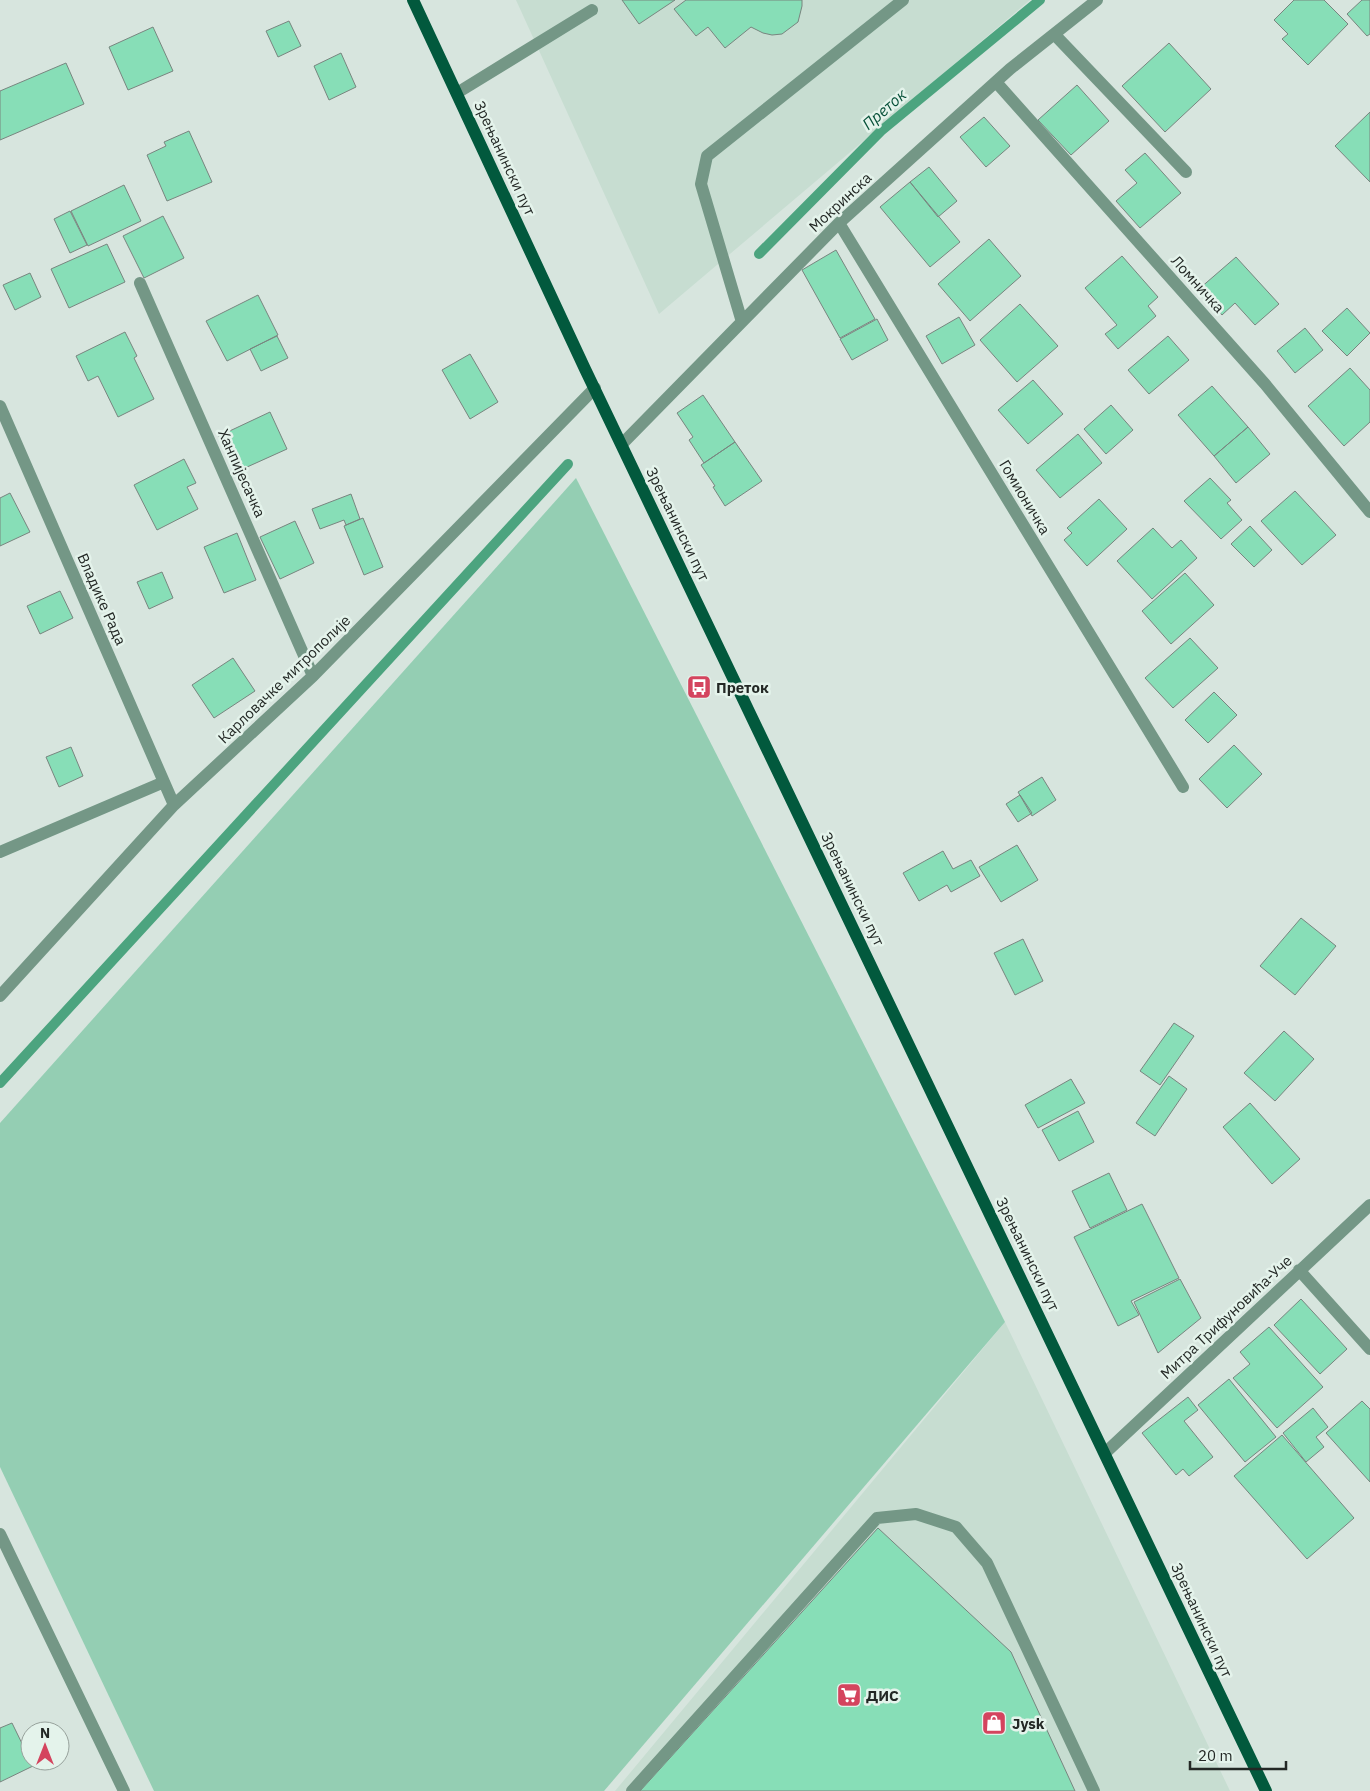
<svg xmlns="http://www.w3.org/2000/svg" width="1370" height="1791" font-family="'IBM Plex Sans',sans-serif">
<rect width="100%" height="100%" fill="#d7e5de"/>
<path fill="#c7ddd1" d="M 516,0 L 1030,0 L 659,314 Z
M 1005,1322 L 1230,1791 L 615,1791 Z"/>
<path fill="#94ceb3" d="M 576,478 L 1005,1322 L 604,1791 L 154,1791 L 0,1467 L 0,1123 Z"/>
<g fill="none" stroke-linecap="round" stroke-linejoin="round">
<path stroke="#4ca47f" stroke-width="10" d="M 759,254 L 881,131 L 1040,0
M 0,1083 L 568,464"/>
</g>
<path fill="#87deb7" stroke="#78857f" d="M 622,0 L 675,0 L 639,24 Z
M 686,0 L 802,0 L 802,6 L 798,22 L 782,34 L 772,35 L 763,33 L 751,27 L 725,48 L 708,27 L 696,36 L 674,9 Z
M 1294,0 L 1324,0 L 1348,24 L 1308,65 L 1282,39 L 1288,34 L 1274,20 Z
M 1362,0 L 1370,0 L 1370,34 L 1367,36 L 1347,14 Z
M 289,21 L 301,46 L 278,57 L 266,31 Z
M 153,27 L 173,71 L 128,90 L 109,47 Z
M 1169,43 L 1211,89 L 1165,132 L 1122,86 Z
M 341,53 L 356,87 L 329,100 L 314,66 Z
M 66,63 L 84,104 L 0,140 L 0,91 Z
M 1077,85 L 1109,121 L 1071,155 L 1038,120 Z
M 1370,112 L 1370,182 L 1335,146 Z
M 984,117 L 1010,146 L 986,167 L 960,137 Z
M 189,131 L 212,182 L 167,201 L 147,155 L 166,146 L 164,142 Z
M 1145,153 L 1181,193 L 1140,228 L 1116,201 L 1137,183 L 1125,170 Z
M 929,167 L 957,201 L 938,217 L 910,182 Z
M 910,182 L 960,242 L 930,267 L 880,207 Z
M 124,185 L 141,221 L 88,246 L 71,211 Z
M 70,211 L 87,245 L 70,253 L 54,219 Z
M 163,216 L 184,258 L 144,278 L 123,236 Z
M 989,239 L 1021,276 L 970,321 L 938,284 Z
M 107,244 L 125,282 L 69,308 L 51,269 Z
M 836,250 L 875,319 L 840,338 L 802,270 Z
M 1122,256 L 1158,297 L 1148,306 L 1156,316 L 1118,349 L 1105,334 L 1117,325 L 1085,288 Z
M 1236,257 L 1279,304 L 1255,325 L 1235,303 L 1222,315 L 1199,289 Z
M 30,273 L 41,297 L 15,310 L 3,285 Z
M 258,295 L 278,335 L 227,361 L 206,321 Z
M 1020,304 L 1058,346 L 1017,382 L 980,340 Z
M 1347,308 L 1370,333 L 1347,356 L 1322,331 Z
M 959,317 L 975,345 L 942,364 L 926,336 Z
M 877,319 L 888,340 L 852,360 L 840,339 Z
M 1305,328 L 1323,350 L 1295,373 L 1277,351 Z
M 125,332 L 137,356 L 134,358 L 154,399 L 118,417 L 98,376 L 88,381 L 76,356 Z
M 277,336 L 288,358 L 261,371 L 250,349 Z
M 1168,336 L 1189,360 L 1149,394 L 1128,370 Z
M 470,354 L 498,402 L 470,419 L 442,370 Z
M 1350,368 L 1370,390 L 1370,422 L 1344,446 L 1308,406 Z
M 1033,380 L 1063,414 L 1028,444 L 998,410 Z
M 1212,386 L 1248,427 L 1214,456 L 1178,415 Z
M 703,395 L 735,442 L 704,463 L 689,440 L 693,437 L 677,413 Z
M 1111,405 L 1133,430 L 1106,454 L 1084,429 Z
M 270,412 L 287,449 L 236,472 L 219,436 Z
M 1248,427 L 1270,454 L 1236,483 L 1214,456 Z
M 1078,434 L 1102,463 L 1060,498 L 1036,470 Z
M 735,442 L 762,481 L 725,506 L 713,487 L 715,486 L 701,465 Z
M 184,459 L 196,483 L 187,487 L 198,509 L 157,530 L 134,485 Z
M 1210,478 L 1231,500 L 1227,503 L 1242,520 L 1221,539 L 1184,501 Z
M 1295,491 L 1336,535 L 1302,565 L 1261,521 Z
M 10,493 L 30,532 L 0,546 L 0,498 Z
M 351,494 L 360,519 L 346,525 L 344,520 L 320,529 L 312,509 Z
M 1099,499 L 1127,529 L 1087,566 L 1064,540 L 1072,533 L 1067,528 Z
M 363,518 L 383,567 L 364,575 L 344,526 Z
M 295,521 L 314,563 L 280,579 L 260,537 Z
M 1250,526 L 1272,550 L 1254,567 L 1231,544 Z
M 1153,528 L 1172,548 L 1181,540 L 1197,558 L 1152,599 L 1117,561 Z
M 237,533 L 256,580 L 224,593 L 204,547 Z
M 162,572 L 173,598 L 149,609 L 137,582 Z
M 1185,573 L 1214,605 L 1171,644 L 1142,611 Z
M 60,591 L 73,618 L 40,634 L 27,606 Z
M 1190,638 L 1218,668 L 1173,708 L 1145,678 Z
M 233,658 L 255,691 L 214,718 L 192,685 Z
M 1214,692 L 1237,715 L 1208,743 L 1185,720 Z
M 1234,745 L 1262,774 L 1227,808 L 1199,779 Z
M 71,747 L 83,776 L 59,787 L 46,757 Z
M 1042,777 L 1056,800 L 1032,816 L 1018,792 Z
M 1020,795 L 1032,813 L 1018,822 L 1006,804 Z
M 1017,845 L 1038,880 L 1001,902 L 979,867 Z
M 943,851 L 953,869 L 971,860 L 980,876 L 951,892 L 947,885 L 919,901 L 903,873 Z
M 1301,918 L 1336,946 L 1295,995 L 1260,966 Z
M 1023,939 L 1043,981 L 1015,995 L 994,953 Z
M 1174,1023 L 1194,1036 L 1160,1085 L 1140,1071 Z
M 1284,1031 L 1314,1059 L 1275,1101 L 1244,1073 Z
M 1169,1076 L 1187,1089 L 1155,1136 L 1136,1123 Z
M 1071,1079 L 1085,1103 L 1038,1128 L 1025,1105 Z
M 1250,1103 L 1300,1159 L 1272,1184 L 1223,1127 Z
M 1078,1111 L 1094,1142 L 1059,1161 L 1042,1130 Z
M 1109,1173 L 1127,1210 L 1090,1228 L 1072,1191 Z
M 1142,1204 L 1179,1278 L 1131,1301 L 1139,1315 L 1118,1326 L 1074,1237 Z
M 1180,1279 L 1201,1318 L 1158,1353 L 1134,1302 Z
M 1301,1299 L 1347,1349 L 1320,1374 L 1274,1325 Z
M 1269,1327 L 1323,1387 L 1277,1428 L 1233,1378 L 1250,1364 L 1240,1352 Z
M 1229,1379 L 1276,1437 L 1245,1462 L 1198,1405 Z
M 1188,1397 L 1198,1410 L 1184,1421 L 1213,1457 L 1189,1476 L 1183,1469 L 1176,1475 L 1142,1433 Z
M 1362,1401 L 1370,1409 L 1370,1482 L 1326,1433 Z
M 1313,1408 L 1328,1427 L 1316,1437 L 1324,1447 L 1306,1462 L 1283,1433 Z
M 1282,1435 L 1354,1518 L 1307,1559 L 1234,1476 Z
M 878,1528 L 1011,1652 L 1075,1791 L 640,1791 Z
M 12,1723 L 33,1766 L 0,1782 L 0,1728 Z"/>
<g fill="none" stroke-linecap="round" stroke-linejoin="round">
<path stroke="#749786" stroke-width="12" d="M 1054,34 L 1186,172
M 996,82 L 1265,384 L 1370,512
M 457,93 L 592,10
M 839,223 L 1183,787
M 140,283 L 313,676
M 742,322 L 701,184 L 707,156 L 903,0
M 0,406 L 174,805
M 622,444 L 839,223 L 1010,69 L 1097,0
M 0,852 L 164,782
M 0,996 L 174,805 L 313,676 L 595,388
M 1299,1270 L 1370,1349
M 1105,1453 L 1370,1205
M 0,1534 L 124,1791
M 632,1791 L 877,1518 L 916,1514 L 956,1527 L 987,1563 L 1094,1791"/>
<path stroke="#02593d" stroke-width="12" d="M 413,0 L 585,369 L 1266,1791"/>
</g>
<defs>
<symbol id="bus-square" viewBox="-11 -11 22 22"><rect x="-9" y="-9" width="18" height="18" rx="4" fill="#d4445e" stroke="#e4f3eb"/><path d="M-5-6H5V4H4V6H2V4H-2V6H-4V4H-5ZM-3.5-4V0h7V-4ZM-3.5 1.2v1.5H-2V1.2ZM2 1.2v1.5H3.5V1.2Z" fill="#fff"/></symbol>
<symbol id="supermarket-square" viewBox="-11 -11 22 22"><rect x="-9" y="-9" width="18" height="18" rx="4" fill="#d4445e" stroke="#e4f3eb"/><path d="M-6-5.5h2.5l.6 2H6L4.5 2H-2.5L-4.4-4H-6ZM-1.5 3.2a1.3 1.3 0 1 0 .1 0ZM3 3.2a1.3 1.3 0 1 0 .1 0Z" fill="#fff"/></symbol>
<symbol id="shop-square" viewBox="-11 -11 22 22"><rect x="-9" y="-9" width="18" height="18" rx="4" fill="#d4445e" stroke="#e4f3eb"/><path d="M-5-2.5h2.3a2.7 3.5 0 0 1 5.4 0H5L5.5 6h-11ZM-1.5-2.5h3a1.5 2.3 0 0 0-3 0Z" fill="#fff"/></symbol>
</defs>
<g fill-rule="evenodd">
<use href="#bus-square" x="685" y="673" width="28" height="28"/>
<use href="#supermarket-square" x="835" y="1681" width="28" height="28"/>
<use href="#shop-square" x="980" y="1709" width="28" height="28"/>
</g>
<g text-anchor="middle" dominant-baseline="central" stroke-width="5" stroke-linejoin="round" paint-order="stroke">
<g font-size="15" fill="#232825" stroke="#e4f3eb">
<text transform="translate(505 158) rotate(65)">Зрењанински пут</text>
<text transform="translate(840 202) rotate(-43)">Мокринска</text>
<text transform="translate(1198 284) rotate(48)">Ломничка</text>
<text transform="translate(242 473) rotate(66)">Ханпијесачка</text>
<text transform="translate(1025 497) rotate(59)">Гомионичка</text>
<text transform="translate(678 524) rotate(64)">Зрењанински пут</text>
<text transform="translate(102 599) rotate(66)">Владике Рада</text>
<text transform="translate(284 679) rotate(-44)">Карловачке митрополије</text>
<text transform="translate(853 889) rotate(64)">Зрењанински пут</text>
<text transform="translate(1028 1254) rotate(64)">Зрењанински пут</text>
<text transform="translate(1226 1317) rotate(-43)">Митра Трифуновића-Уче</text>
<text transform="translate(1202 1620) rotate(65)">Зрењанински пут</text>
</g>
<g font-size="15" font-weight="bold" fill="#232825" stroke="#e4f3eb" text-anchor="start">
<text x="716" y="687">Преток</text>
<text x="866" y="1695">ДИС</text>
<text x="1012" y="1723">Jysk</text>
</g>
<g font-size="16" font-style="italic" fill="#075139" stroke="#e4f3eb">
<text transform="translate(884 109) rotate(-41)">Преток</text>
</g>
</g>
<g transform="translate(45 1746)"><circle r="24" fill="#e4f3eb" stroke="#97a29c"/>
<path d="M0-4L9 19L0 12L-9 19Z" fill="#d4445e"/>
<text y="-8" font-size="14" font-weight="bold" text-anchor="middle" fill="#232825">N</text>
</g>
<path d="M1190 1761v8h96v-8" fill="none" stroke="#232825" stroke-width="2.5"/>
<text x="1198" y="1761" font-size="15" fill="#232825" stroke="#e4f3eb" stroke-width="4" paint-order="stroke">20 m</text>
</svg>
